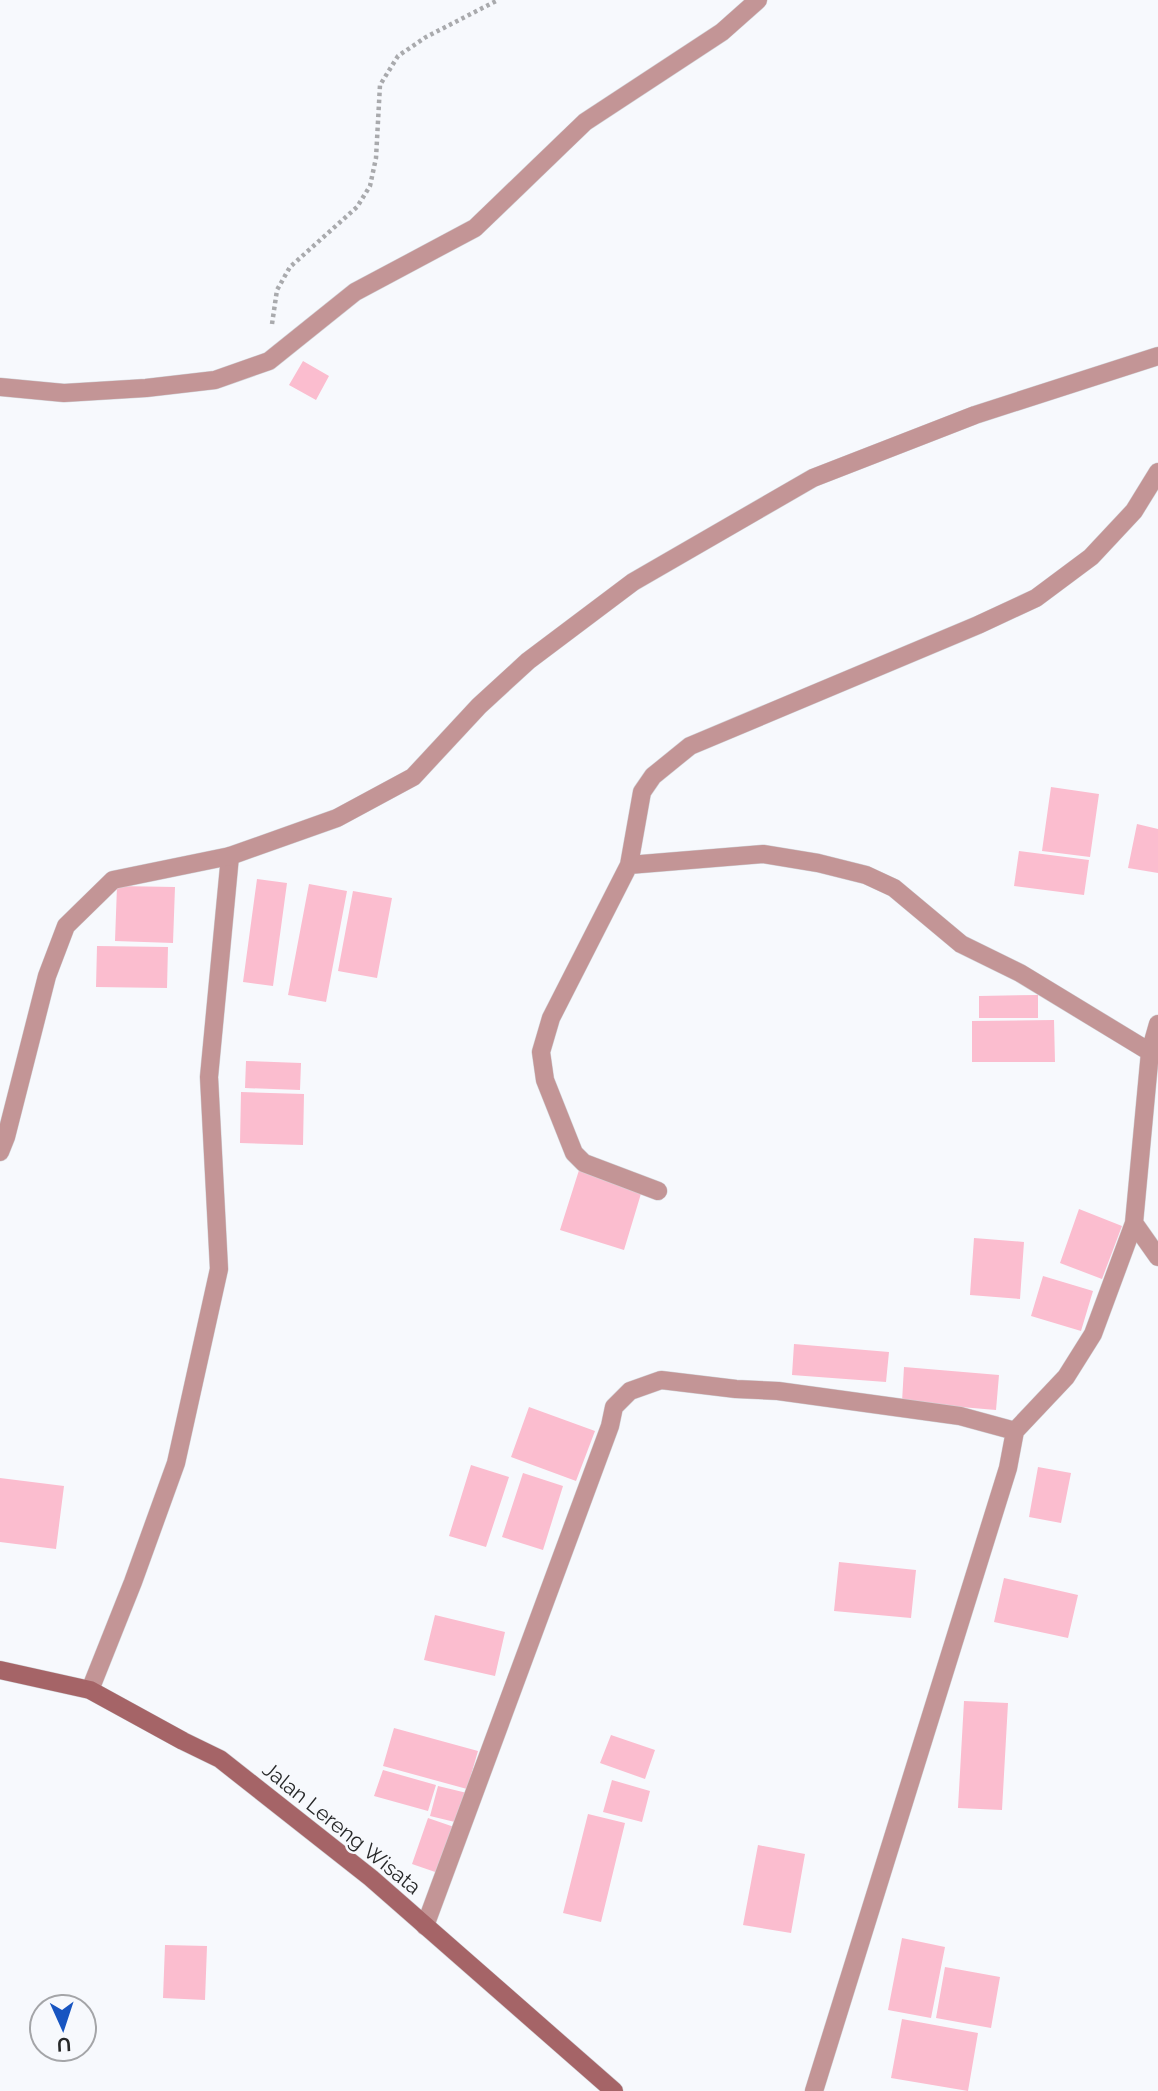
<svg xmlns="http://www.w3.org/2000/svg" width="1158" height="2091" font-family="Raleway,sans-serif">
<rect width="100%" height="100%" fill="#f7f9fd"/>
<path fill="#fbbdcf" d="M 303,361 L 329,376 L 316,400 L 289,385 Z
M 1051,787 L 1099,794 L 1090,857 L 1042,851 Z
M 1137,824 L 1158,829 L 1158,873 L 1128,868 Z
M 1019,851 L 1089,860 L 1084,895 L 1014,886 Z
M 257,879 L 287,883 L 273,986 L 243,982 Z
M 309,884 L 347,891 L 326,1002 L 288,995 Z
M 117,886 L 175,887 L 173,943 L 115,941 Z
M 353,891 L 392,898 L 377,978 L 338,971 Z
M 97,946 L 168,947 L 167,988 L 96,987 Z
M 1038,995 L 1038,1018 L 979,1018 L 979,996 Z
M 1054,1020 L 1055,1062 L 972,1062 L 972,1021 Z
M 246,1061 L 301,1063 L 300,1090 L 245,1088 Z
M 241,1092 L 304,1094 L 303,1145 L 240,1143 Z
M 580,1167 L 643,1187 L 624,1250 L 560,1230 Z
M 1079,1209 L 1122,1226 L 1102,1279 L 1060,1263 Z
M 974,1238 L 1024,1242 L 1020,1299 L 970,1295 Z
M 1043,1276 L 1093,1291 L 1081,1331 L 1031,1316 Z
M 794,1344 L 889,1352 L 886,1382 L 792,1375 Z
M 904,1367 L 999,1375 L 996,1410 L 902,1402 Z
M 529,1407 L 595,1431 L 576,1481 L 511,1457 Z
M 471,1465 L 509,1477 L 486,1547 L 449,1536 Z
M 1038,1467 L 1071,1473 L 1061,1523 L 1029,1517 Z
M 523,1473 L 563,1486 L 543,1550 L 502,1537 Z
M 0,1478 L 64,1486 L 56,1549 L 0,1542 Z
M 839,1562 L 916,1570 L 911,1618 L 834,1611 Z
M 1004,1578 L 1078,1595 L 1068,1638 L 994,1622 Z
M 435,1615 L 505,1632 L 495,1676 L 424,1660 Z
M 964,1701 L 1008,1703 L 1002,1810 L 958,1808 Z
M 394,1728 L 478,1751 L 467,1789 L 383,1766 Z
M 611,1735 L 655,1750 L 645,1779 L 600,1763 Z
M 383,1770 L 436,1785 L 428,1811 L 374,1796 Z
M 612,1780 L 650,1791 L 642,1822 L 603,1812 Z
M 438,1786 L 467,1793 L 459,1823 L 430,1816 Z
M 588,1814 L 625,1823 L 601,1922 L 563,1913 Z
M 428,1818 L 457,1828 L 441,1874 L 412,1864 Z
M 758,1845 L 805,1854 L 791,1933 L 743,1925 Z
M 902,1938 L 945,1947 L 931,2018 L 888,2010 Z
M 165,1945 L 207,1946 L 205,2000 L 163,1998 Z
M 945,1967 L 1000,1977 L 991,2028 L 936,2018 Z
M 902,2019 L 978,2033 L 968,2091 L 891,2078 Z"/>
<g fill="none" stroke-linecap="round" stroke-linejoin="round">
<defs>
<path id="lane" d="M 90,1690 L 133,1582 L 176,1463 L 219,1269 L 209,1077 L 230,856"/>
<path id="street" d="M 0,387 L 64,393 L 146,388 L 215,380 L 269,361 L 355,292 L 475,228 L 585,122 L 722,32 L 758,0
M 629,865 L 763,854 L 818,863 L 866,875 L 894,888 L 961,944 L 1020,973 L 1150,1052 L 1134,1223 L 1158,1257
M 1150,1052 L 1158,1024
M 0,1152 L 6,1137 L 47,976 L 66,926 L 113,880 L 230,856 L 337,818 L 413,777 L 479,706 L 528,661 L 633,582 L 813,478 L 975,415 L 1158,356
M 658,1191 L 584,1163 L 574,1153 L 545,1080 L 541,1052 L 551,1018 L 629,865 L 642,792 L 653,776 L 690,746 L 978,625 L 1036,598 L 1091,557 L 1134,511 L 1158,472
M 425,1926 L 610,1426 L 614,1407 L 630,1391 L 661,1380 L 736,1389 L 778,1391 L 960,1416 L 1015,1431 L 1066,1377 L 1093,1334 L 1134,1223
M 814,2091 L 1008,1468 L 1015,1431"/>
<path id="secondary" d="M 0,1670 L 90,1690 L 183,1741 L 220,1759 L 371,1878 L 614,2091"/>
</defs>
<use href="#lane" stroke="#d2d3d7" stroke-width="19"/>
<use href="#street" stroke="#d2d3d7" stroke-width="19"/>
<use href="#secondary" stroke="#d2d3d7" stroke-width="19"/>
<path stroke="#a9aaad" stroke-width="4.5" stroke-dasharray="3.5 3.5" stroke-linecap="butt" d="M 272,324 L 277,290 L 290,267 L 357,207 L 370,186 L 376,158 L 380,85 L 398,56 L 426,37 L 498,0"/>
<use href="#lane" stroke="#c39596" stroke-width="18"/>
<use href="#street" stroke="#c39596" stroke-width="18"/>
<use href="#secondary" stroke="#a56467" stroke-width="18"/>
</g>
<g text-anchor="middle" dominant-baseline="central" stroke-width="5" stroke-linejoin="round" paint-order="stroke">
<g font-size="21" fill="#272829" stroke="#f7f9fd">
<text transform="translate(342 1828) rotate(39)">Jalan Lereng Wisata</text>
</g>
</g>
<g transform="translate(63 2028) rotate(177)"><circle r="33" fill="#f7f9fd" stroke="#a4a5a8" stroke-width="2"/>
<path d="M0-5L12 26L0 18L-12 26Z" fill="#1855c1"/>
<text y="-10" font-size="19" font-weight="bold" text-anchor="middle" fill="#272829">U</text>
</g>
</svg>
